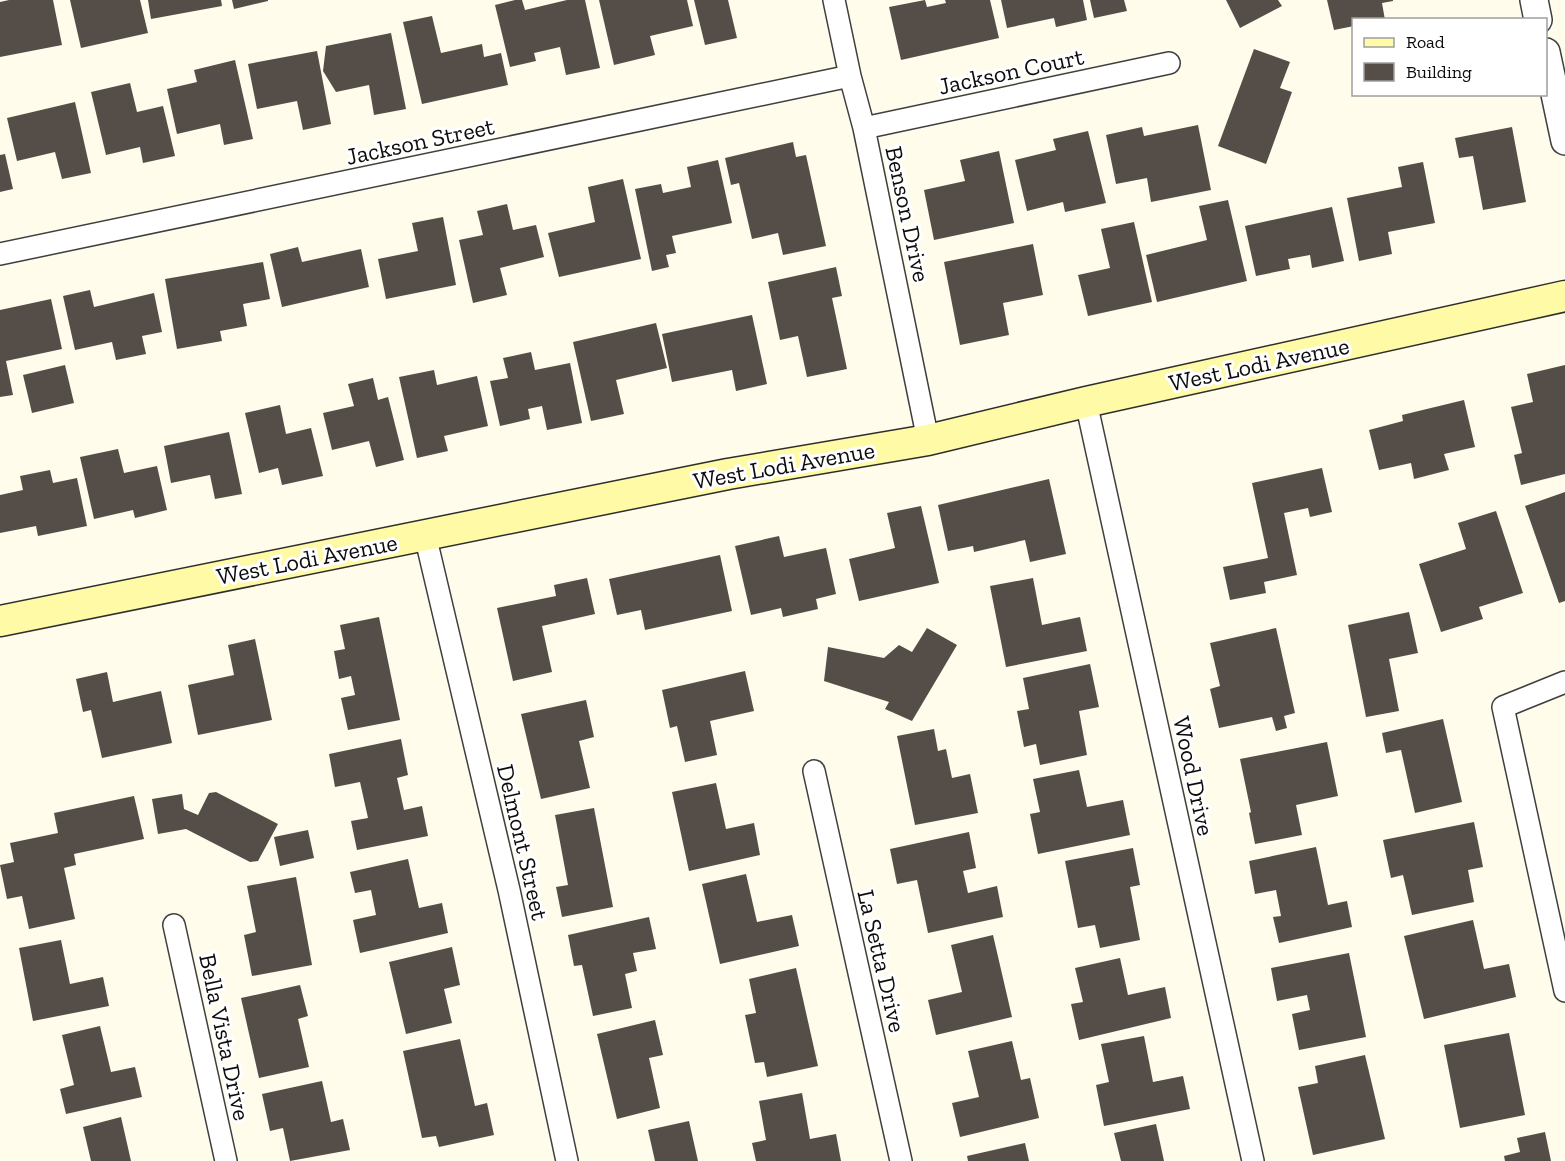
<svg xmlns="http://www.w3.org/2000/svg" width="1565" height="1161" font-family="'Zilla Slab',serif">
<rect width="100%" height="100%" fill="#fffceb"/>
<path fill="#554e48" d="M 9,0 L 53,0 L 62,45 L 0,57 L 0,2 Z
M 70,0 L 140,0 L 148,33 L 81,48 Z
M 148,0 L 221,0 L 222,6 L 151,19 Z
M 232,0 L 268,0 L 268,1 L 234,9 Z
M 515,0 L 522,0 L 525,10 L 567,0 L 585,0 L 600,68 L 566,75 L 560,47 L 534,53 L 536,61 L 510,67 L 495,5 Z
M 599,0 L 687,0 L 693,26 L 650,36 L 655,55 L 614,65 Z
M 694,0 L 728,0 L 737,38 L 705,45 Z
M 925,0 L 927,7 L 946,3 L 945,0 L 990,0 L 999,38 L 901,60 L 889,7 Z
M 1001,0 L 1083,0 L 1087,20 L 1056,27 L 1054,18 L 1007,28 Z
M 1090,0 L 1124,0 L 1127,11 L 1094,18 Z
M 1226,0 L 1278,0 L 1282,6 L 1240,28 Z
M 1327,0 L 1393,0 L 1393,1 L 1382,3 L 1385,20 L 1354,20 L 1354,26 L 1334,30 Z
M 432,16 L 441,53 L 482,44 L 484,57 L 501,53 L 508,85 L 422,104 L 403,22 Z
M 391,33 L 406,109 L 374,115 L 369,85 L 336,92 L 323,71 L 326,46 Z
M 1254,49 L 1290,62 L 1280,88 L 1292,92 L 1266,164 L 1218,146 Z
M 317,51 L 331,124 L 303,130 L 297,101 L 257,109 L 248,64 Z
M 235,60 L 253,139 L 224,145 L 220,124 L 177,134 L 167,89 L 197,82 L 194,70 Z
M 130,83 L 137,112 L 163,106 L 175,156 L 143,163 L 140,147 L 106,155 L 91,92 Z
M 75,102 L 91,173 L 62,179 L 55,152 L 17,161 L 7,118 Z
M 1198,125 L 1211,190 L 1151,202 L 1147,178 L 1116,184 L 1106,135 L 1142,127 L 1144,136 Z
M 1512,127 L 1526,202 L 1483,210 L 1473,156 L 1459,158 L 1455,138 Z
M 1088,131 L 1106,203 L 1065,212 L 1063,202 L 1027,211 L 1015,160 L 1056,150 L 1053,139 Z
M 793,142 L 796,157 L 806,155 L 826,246 L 783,255 L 778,233 L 752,239 L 739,183 L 731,185 L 725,158 Z
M 999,151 L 1014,223 L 934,240 L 924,190 L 965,181 L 960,160 Z
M 5,154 L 13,189 L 0,192 L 0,155 Z
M 718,160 L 732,223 L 672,236 L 676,253 L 666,255 L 669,267 L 652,271 L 635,189 L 661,184 L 663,193 L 691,187 L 687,167 Z
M 1423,162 L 1435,223 L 1388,232 L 1392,254 L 1359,261 L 1347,198 L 1402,187 L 1398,167 Z
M 623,179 L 641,259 L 559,277 L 548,233 L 595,222 L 588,187 Z
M 1228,200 L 1247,281 L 1157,302 L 1146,255 L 1207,240 L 1199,206 Z
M 507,204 L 513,230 L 536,225 L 544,257 L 500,268 L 507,295 L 473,303 L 459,240 L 483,235 L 477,211 Z
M 1332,207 L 1344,261 L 1312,268 L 1310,255 L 1288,259 L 1290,269 L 1256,276 L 1245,226 Z
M 443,217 L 456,285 L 386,299 L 378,259 L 418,251 L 412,223 Z
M 1134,222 L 1152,302 L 1088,316 L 1078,275 L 1110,268 L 1101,229 Z
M 1033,244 L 1043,295 L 1003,303 L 1009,335 L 960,345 L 944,262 Z
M 298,247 L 302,262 L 361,249 L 369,287 L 282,307 L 270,254 Z
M 263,262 L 270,299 L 243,304 L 247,326 L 220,331 L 222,341 L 177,349 L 165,279 Z
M 836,267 L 842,296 L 832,298 L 847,369 L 807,377 L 798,336 L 780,340 L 768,282 Z
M 90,290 L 94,307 L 154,293 L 162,332 L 142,336 L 146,354 L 116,360 L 112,342 L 75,350 L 63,296 Z
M 51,299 L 62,349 L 6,361 L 13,395 L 0,397 L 0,310 Z
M 752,315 L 767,384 L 736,391 L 732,370 L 672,382 L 662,334 Z
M 656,323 L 667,368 L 616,380 L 624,414 L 591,421 L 573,342 Z
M 531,352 L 535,370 L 570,363 L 582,423 L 547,430 L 542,406 L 528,409 L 530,419 L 500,426 L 490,381 L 508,378 L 503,358 Z
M 65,365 L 74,403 L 32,413 L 23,375 Z
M 1565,365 L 1565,474 L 1521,485 L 1514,455 L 1522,453 L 1511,407 L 1533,402 L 1527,374 Z
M 434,370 L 437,385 L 477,376 L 488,426 L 444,436 L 448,451 L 417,458 L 399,377 Z
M 373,378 L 378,400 L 388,397 L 404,460 L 376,467 L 369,441 L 332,450 L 323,413 L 354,406 L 348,384 Z
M 1464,400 L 1475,447 L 1444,454 L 1449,470 L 1414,479 L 1411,463 L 1379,470 L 1369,430 L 1403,421 L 1402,415 Z
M 280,405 L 286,434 L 311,428 L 323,476 L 282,485 L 278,468 L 259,473 L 245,413 Z
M 229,432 L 242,494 L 215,499 L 210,475 L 171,483 L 164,446 Z
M 118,449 L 124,473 L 157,466 L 167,510 L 135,518 L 133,510 L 94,519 L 80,457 Z
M 1322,468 L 1332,512 L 1310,517 L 1308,508 L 1284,513 L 1297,575 L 1264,582 L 1266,593 L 1230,600 L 1223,567 L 1268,558 L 1252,483 Z
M 50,470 L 53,483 L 77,478 L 87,526 L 38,536 L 36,526 L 0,533 L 0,495 L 23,490 L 20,476 Z
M 1049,479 L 1066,554 L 1030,562 L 1025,540 L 974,552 L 973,546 L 948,551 L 938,505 Z
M 1565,492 L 1565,601 L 1559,603 L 1525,506 Z
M 921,506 L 939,583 L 859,601 L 849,559 L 895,548 L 887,513 Z
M 1496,511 L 1523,593 L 1479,607 L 1483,619 L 1441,632 L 1419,564 L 1466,549 L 1458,523 Z
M 779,536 L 784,557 L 826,548 L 836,594 L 816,599 L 818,609 L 783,617 L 781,608 L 751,615 L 735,546 Z
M 720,555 L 732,611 L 645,630 L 641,610 L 617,615 L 609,579 Z
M 587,578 L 595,614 L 542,626 L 552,672 L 513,681 L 497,608 L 556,596 L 554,585 Z
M 1033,578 L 1042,625 L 1080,617 L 1087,651 L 1006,667 L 990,586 Z
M 1409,612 L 1418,653 L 1389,659 L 1399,711 L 1366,717 L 1348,625 Z
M 379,617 L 400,720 L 348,730 L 341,698 L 355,695 L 351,676 L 339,679 L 334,651 L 345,649 L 340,625 Z
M 927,628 L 957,645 L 912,721 L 885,709 L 889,702 L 824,681 L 828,647 L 884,658 L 899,645 L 912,652 Z
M 1276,628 L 1295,713 L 1284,716 L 1287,728 L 1276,731 L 1272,717 L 1219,728 L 1210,689 L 1220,686 L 1210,643 Z
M 255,639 L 272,720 L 198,735 L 188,685 L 234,675 L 228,645 Z
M 1090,664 L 1099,707 L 1079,711 L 1087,755 L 1040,765 L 1036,744 L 1024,747 L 1017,711 L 1029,709 L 1023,678 Z
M 745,671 L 754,711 L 710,721 L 717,755 L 685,762 L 677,726 L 670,728 L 662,690 Z
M 107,672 L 113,702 L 161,691 L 172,743 L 102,758 L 91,710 L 83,712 L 76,679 Z
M 586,700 L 594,737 L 579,741 L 590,788 L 541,799 L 521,714 Z
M 1443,719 L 1462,802 L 1415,813 L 1401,750 L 1386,753 L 1382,733 Z
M 934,729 L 938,751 L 946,749 L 952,778 L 970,774 L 978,813 L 915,825 L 897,736 Z
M 401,739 L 408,775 L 397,778 L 404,810 L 422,806 L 428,836 L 357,850 L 351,821 L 368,818 L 360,782 L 335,787 L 329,754 Z
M 1327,742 L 1338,796 L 1296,805 L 1302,835 L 1255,844 L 1249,813 L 1251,812 L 1240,759 Z
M 1079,770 L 1087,807 L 1123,800 L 1130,835 L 1038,854 L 1030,814 L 1040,812 L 1033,779 Z
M 716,783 L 726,829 L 754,823 L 760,855 L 689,871 L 672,792 Z
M 216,792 L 278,824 L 258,861 L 250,862 L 186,829 L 158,834 L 152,799 L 182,794 L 184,809 L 198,815 L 209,793 Z
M 134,796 L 144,839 L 74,854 L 76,865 L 64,868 L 75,919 L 29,929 L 22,896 L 7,899 L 0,865 L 14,862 L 10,843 L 58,833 L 54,813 Z
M 594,808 L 613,907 L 562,917 L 556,887 L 568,885 L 555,815 Z
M 1474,822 L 1483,867 L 1468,870 L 1474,902 L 1412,915 L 1403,875 L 1391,878 L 1383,840 Z
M 308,830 L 314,858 L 280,866 L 274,837 Z
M 969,832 L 976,868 L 963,871 L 968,893 L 997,886 L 1003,917 L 928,933 L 917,880 L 897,884 L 890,849 Z
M 1316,847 L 1328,905 L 1347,901 L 1352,927 L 1279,943 L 1273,917 L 1281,916 L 1276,890 L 1255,894 L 1249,861 Z
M 1133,848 L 1140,885 L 1130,887 L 1140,940 L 1100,948 L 1095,925 L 1078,928 L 1065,861 Z
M 408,859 L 419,908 L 442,903 L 448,933 L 360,953 L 353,920 L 376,915 L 371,890 L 355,893 L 350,872 Z
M 746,874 L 757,922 L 792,915 L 799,946 L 720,964 L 702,884 Z
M 296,877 L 312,965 L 252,976 L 244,935 L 256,932 L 247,886 Z
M 649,917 L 656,949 L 633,953 L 637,971 L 625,974 L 632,1008 L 593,1016 L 582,965 L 574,966 L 568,935 Z
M 1473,920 L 1484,969 L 1509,964 L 1516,997 L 1424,1019 L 1404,936 Z
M 993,935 L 1012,1017 L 936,1035 L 928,1000 L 962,992 L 951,945 Z
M 61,940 L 70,984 L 103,977 L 109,1006 L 33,1021 L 19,948 Z
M 452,947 L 460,985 L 444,989 L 452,1023 L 406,1034 L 389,962 Z
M 1349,953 L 1366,1037 L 1299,1050 L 1292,1014 L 1310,1010 L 1307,995 L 1277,1001 L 1271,968 Z
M 1120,958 L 1128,995 L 1165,987 L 1171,1018 L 1079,1040 L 1071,1004 L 1083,1002 L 1075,968 Z
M 796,968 L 818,1066 L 767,1077 L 764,1062 L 755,1063 L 745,1015 L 756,1013 L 749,979 Z
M 300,985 L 308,1016 L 298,1019 L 309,1067 L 259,1078 L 241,998 Z
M 655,1020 L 663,1055 L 649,1058 L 660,1108 L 617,1119 L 597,1034 Z
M 100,1026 L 111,1072 L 135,1067 L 142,1097 L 66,1114 L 60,1089 L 74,1085 L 62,1035 Z
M 1509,1033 L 1525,1115 L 1460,1128 L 1444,1045 Z
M 1144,1036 L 1153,1082 L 1183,1076 L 1190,1109 L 1104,1126 L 1096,1085 L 1109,1082 L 1101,1044 Z
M 460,1039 L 475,1106 L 487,1103 L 494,1135 L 439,1147 L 436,1136 L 422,1138 L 403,1051 Z
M 1012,1041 L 1021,1080 L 1030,1078 L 1039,1118 L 960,1137 L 952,1103 L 979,1097 L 968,1051 Z
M 1365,1055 L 1385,1139 L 1313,1155 L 1298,1087 L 1318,1083 L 1315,1066 Z
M 322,1081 L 331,1122 L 343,1119 L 350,1150 L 290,1161 L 283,1128 L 270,1131 L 262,1094 Z
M 802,1093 L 810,1139 L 836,1134 L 841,1161 L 756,1161 L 752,1143 L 766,1140 L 759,1101 Z
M 121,1117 L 131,1161 L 91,1161 L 83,1127 Z
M 689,1121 L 698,1161 L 655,1161 L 648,1130 Z
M 1156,1124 L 1164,1161 L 1121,1161 L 1114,1133 Z
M 1545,1132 L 1551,1161 L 1505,1161 L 1504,1156 L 1520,1152 L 1517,1138 Z
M 1025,1143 L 1029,1161 L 968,1161 L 967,1156 Z"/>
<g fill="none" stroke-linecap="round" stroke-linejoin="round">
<defs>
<path id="minor" d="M 834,0 L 850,76 L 864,128 L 928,440
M 864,128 L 1169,63
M 0,254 L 850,76
M 1086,402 L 1253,1161
M 425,535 L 509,890 L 567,1161
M 1565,682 L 1503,707 L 1565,991
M 814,771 L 901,1161
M 174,925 L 226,1161"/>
<path id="tertiary" d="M 1534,0 L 1538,20
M 1546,52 L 1565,141"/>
<path id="secondary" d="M 0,621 L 728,474 L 928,440 L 1086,402 L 1565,296"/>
</defs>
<use href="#minor" stroke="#3f3f3f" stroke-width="24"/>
<use href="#tertiary" stroke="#3f3f3f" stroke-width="30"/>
<use href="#secondary" stroke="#2e2e2e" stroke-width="33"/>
<use href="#minor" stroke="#fff" stroke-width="21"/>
<use href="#tertiary" stroke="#fff" stroke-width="27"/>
<use href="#secondary" stroke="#fffaa6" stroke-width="30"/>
</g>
<g text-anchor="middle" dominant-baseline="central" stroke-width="6" stroke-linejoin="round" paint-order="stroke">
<g font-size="24" fill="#0c0c0c" stroke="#fff">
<text transform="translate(1011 71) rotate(-12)">Jackson Court</text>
<text transform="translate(420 141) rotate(-12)">Jackson Street</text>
<text transform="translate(908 214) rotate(78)">Benson Drive</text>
<text transform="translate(1259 364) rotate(-12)">West Lodi Avenue</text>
<text transform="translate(784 465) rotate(-10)">West Lodi Avenue</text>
<text transform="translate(307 559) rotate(-11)">West Lodi Avenue</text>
<text transform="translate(1194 776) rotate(78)">Wood Drive</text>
<text transform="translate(523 842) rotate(77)">Delmont Street</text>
<text transform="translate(882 961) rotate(77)">La Setta Drive</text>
<text transform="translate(225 1037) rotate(78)">Bella Vista Drive</text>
</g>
</g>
<rect x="1352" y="18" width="195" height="78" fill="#ffffff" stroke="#9e9e9e" stroke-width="1.5"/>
<rect x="1364" y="38" width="30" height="9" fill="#fffaa6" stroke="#9e9e9e" stroke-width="1.5"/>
<text x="1406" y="48" font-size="18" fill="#0c0c0c">Road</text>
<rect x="1364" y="63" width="30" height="18" fill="#554e48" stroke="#9e9e9e" stroke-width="1.5"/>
<text x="1406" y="78" font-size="18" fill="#0c0c0c">Building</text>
</svg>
